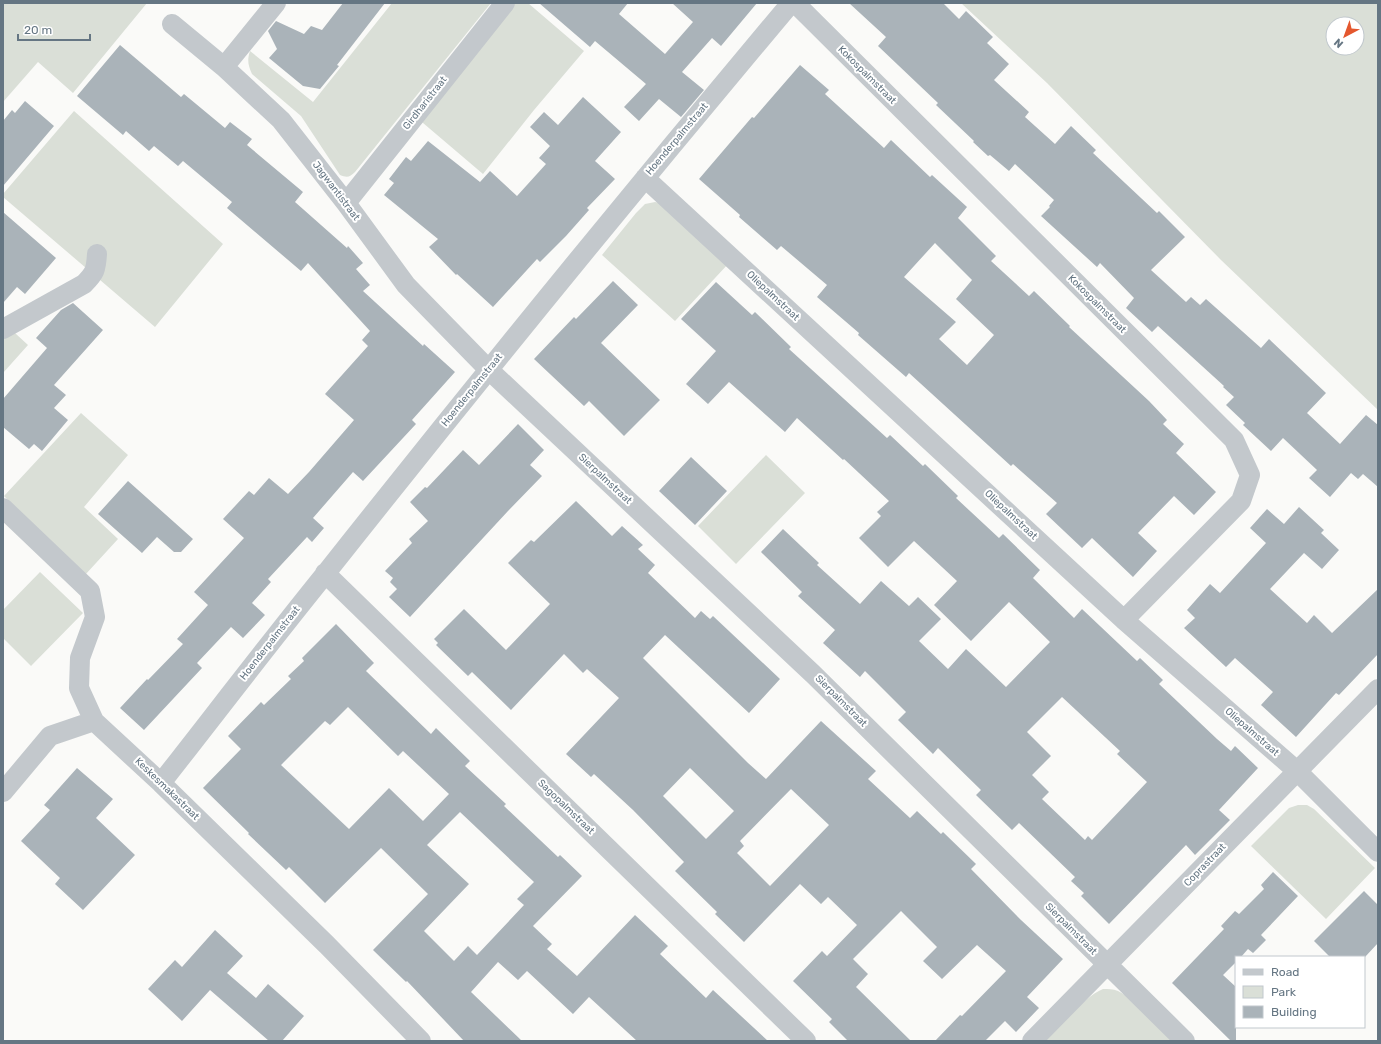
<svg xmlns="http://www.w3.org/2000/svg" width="1381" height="1044" font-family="Rubik,sans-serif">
<rect width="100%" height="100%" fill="#fafaf8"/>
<path fill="#dadfd7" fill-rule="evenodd" d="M 3,3 L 147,3 L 73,93 L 38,62 L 3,102 Z
M 392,3 L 491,3 L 355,172 C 350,177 347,178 340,175 L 301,116 L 252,74 C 248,65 247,60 250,51 L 313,102 Z
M 510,3 L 528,3 L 584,51 L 534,110 L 483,174 L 416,117 Z
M 961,3 L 1378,3 L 1378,410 L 1221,260 L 1047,83 ZM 1333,24 L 1357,24 L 1357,48 L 1333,48 Z
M 74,111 L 223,244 L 155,327 L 3,197 L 3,194 Z
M 655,202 L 664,204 L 729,263 L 675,321 L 602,255 L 636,213 L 645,204 Z
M 3,322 L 28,345 L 3,373 Z
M 81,413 L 128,455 L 84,507 L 118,539 L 85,575 L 4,496 Z
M 766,455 L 805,493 L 736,564 L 698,526 Z
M 40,572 L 83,613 L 31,666 L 3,638 L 3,610 Z
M 1298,805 L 1307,805 L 1314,809 L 1375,868 L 1326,919 L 1251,846 L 1289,808 Z
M 1103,989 C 1108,989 1113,989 1118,991 C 1132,997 1160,1029 1172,1041 L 1044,1041 C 1058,1027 1085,996 1103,989 Z"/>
<path fill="#aab3b9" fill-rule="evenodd" d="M 343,3 L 385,3 L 337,65 L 339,66 L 320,89 L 303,86 L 269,58 L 277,49 L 268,31 L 276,21 L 304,34 L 311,26 L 322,30 Z
M 539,3 L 628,3 L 619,14 L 665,54 L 693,22 L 672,3 L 757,3 L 721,46 L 712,38 L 682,72 L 704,90 L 681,117 L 659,99 L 639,121 L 624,107 L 646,84 L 595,41 L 590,47 Z
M 849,3 L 943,3 L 959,19 L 966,11 L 993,37 L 987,43 L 1009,64 L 994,80 L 1029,112 L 1025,117 L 1055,144 L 1071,126 L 1096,150 L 1093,153 L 1157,213 L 1159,211 L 1185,237 L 1151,270 L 1186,302 L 1191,297 L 1200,305 L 1206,299 L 1261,348 L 1269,339 L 1326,393 L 1307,413 L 1340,444 L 1366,415 L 1378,425 L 1378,487 L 1363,474 L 1358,479 L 1351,473 L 1330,497 L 1309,478 L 1317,470 L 1283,438 L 1271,451 L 1243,425 L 1245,423 L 1226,405 L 1234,397 L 1223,387 L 1224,386 L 1158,326 L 1152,332 L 1126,308 L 1134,298 L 1100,263 L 1097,267 L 1041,216 L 1050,207 L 1049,206 L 1054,200 L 1015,164 L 1009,171 L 990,155 L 988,156 L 973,142 L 974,141 L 936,105 L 938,103 L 878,46 L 886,37 Z
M 120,45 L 181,97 L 184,94 L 225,128 L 230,122 L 252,139 L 247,145 L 303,192 L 295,202 L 347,248 L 348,246 L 363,263 L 356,269 L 370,285 L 363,291 L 423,346 L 424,344 L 455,372 L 412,420 L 416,424 L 363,481 L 353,472 L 313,518 L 324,528 L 312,542 L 307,537 L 268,579 L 271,582 L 252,603 L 265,615 L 243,638 L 231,627 L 197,663 L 202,668 L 144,730 L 120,708 L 147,679 L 148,680 L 183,644 L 177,639 L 208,605 L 194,592 L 244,538 L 223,519 L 249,491 L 254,495 L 269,478 L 288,494 L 309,472 L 354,420 L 325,394 L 368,346 L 362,340 L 370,331 L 308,263 L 301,271 L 227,208 L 232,202 L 183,161 L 178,166 L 154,146 L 149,151 L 126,131 L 123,135 L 77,96 Z
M 800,65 L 829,90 L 825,94 L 884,148 L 891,140 L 930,177 L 932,175 L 967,207 L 958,218 L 996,256 L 991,261 L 1029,296 L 1034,291 L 1070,326 L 1069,327 L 1149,401 L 1167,420 L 1163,424 L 1184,444 L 1176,453 L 1216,492 L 1194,515 L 1174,496 L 1138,533 L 1157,551 L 1133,577 L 1092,538 L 1082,548 L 1046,514 L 1057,503 L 1013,464 L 1011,466 L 909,373 L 906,377 L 858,335 L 859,333 L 817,297 L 827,285 L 781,246 L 777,250 L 739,217 L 740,215 L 699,179 L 752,117 L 754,118 ZM 935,243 L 972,280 L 956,299 L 994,335 L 967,365 L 939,339 L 956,322 L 904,277 Z
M 583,97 L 621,132 L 595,161 L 615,179 L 587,208 L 589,210 L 566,236 L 540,262 L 537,259 L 493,307 L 457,274 L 456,275 L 429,247 L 438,239 L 384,195 L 394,183 L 389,179 L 406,157 L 411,161 L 428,141 L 480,182 L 490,171 L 517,196 L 546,164 L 539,158 L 550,146 L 530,127 L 544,112 L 558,125 Z
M 25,101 L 54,126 L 3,186 L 3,121 L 12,110 L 15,113 Z
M 3,212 L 56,258 L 25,294 L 17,287 L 3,303 Z
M 613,281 L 638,305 L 601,343 L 660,400 L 624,436 L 589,401 L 584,406 L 534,359 L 574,317 L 576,319 Z
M 716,282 L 752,315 L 755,312 L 791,347 L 789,349 L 887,438 L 890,435 L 923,466 L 925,464 L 958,496 L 956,498 L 999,538 L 1003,534 L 1040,570 L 1033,578 L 1074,618 L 1082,609 L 1137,661 L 1140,658 L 1163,680 L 1159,684 L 1217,739 L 1231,751 L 1235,746 L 1258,768 L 1219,810 L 1230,820 L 1195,855 L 1186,845 L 1109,924 L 1081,896 L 1084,893 L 1071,881 L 1075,877 L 1019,823 L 1012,830 L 976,795 L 981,790 L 938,748 L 933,754 L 898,720 L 906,712 L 865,671 L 860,677 L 823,643 L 835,630 L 798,596 L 802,592 L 761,552 L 783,529 L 819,563 L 817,565 L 860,604 L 881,581 L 909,606 L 918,597 L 941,619 L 919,641 L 948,669 L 966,649 L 1006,687 L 1050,642 L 1009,602 L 971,641 L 934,605 L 957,581 L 914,541 L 888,567 L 859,538 L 881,516 L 877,512 L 889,501 L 844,459 L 843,460 L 797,418 L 785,432 L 729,382 L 708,404 L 686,384 L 716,351 L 681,319 ZM 1062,697 L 1120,751 L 1117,754 L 1147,782 L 1092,840 L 1088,836 L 1085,840 L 1042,799 L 1049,792 L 1032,775 L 1051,756 L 1027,732 Z
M 73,303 L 103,330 L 54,385 L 66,395 L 54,408 L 68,420 L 42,451 L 34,444 L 29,449 L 3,427 L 3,399 L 47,348 L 36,338 L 61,310 Z
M 518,424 L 544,450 L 530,465 L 542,476 L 508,511 L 410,617 L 389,597 L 397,589 L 390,582 L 393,578 L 385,571 L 412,543 L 409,539 L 428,521 L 410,502 L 425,487 L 427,488 L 463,450 L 479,465 Z
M 691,457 L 727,491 L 695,525 L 659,491 Z
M 128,481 L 193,539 L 181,552 L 174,552 L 157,537 L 142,553 L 98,514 Z
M 576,501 L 612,536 L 622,526 L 643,545 L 638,549 L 655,565 L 648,573 L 695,618 L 701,611 L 710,619 L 713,616 L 780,679 L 749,713 L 665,635 L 643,658 L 748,763 L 766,779 L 821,721 L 876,771 L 868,779 L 910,818 L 917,811 L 941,834 L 943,832 L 976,864 L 971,869 L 1021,920 L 1063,959 L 1027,997 L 1039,1008 L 1016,1032 L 1005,1021 L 985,1041 L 935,1041 L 960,1015 L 962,1016 L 1006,971 L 977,945 L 942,979 L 923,961 L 937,947 L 901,911 L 853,959 L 868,974 L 856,987 L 911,1041 L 848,1041 L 829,1022 L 832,1019 L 793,981 L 822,951 L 827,956 L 857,925 L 828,897 L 821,904 L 800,884 L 744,942 L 715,914 L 717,912 L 675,871 L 684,862 L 633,810 L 594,774 L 591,777 L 566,754 L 619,698 L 587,669 L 583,673 L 564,654 L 511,710 L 472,672 L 468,676 L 436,645 L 438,643 L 434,639 L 464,609 L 506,650 L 550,604 L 508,563 L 531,540 L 534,542 ZM 690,768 L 734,811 L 706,839 L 663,796 ZM 791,789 L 829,825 L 770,886 L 737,853 L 744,846 L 740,841 Z
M 1299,507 L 1324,530 L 1321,533 L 1339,550 L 1322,569 L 1304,553 L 1270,589 L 1307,623 L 1314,615 L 1332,633 L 1378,589 L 1378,654 L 1339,695 L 1336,693 L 1296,737 L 1261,705 L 1273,692 L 1235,658 L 1226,667 L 1184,628 L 1195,618 L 1187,610 L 1210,584 L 1220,593 L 1266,543 L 1250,528 L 1267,509 L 1284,524 Z
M 336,624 L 374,663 L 366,671 L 431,734 L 436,728 L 470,761 L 465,766 L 506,804 L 504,806 L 558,857 L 560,855 L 582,876 L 533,926 L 552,944 L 547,949 L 577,976 L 635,915 L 668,946 L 660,954 L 706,998 L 713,990 L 768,1041 L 637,1041 L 589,997 L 573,1014 L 527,971 L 518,980 L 498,962 L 471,992 L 522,1041 L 464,1041 L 407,981 L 406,982 L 373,950 L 428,894 L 381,848 L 325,903 L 289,867 L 286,870 L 248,834 L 249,833 L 203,788 L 241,749 L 228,736 L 261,702 L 264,705 L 291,679 L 288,676 L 304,661 L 302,658 ZM 348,707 L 398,756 L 403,751 L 449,794 L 423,821 L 389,788 L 349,829 L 281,765 L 325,721 L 330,725 ZM 460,812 L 534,882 L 517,899 L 524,905 L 477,955 L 468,946 L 454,961 L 424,931 L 469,884 L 427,845 Z
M 77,768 L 113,799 L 96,818 L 135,855 L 83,910 L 55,884 L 60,878 L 21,841 L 50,810 L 44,805 Z
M 1273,872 L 1298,896 L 1261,935 L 1266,940 L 1253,953 L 1248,949 L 1241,957 L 1236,957 L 1236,962 L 1223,975 L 1236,987 L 1236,1041 L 1231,1041 L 1172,983 L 1224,929 L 1221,926 L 1235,911 L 1239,914 L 1264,889 L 1261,885 Z
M 1364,891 L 1378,905 L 1378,943 L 1365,957 L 1330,957 L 1314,941 Z
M 215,930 L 243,956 L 227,973 L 256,998 L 268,984 L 304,1016 L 282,1041 L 269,1041 L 210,990 L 182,1021 L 148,989 L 175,960 L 182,967 Z"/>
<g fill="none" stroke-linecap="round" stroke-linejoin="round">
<path stroke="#c3c8cc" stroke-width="20" d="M 795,3 L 1234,440 L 1250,475 L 1241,501 L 1124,620
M 172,24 L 224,67 L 281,120 L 346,203 L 406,285 L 489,370 L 813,674 L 1185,1041
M 224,67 L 276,3
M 645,178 L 1124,620 L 1297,771 L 1378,852
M 346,203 L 505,3
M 3,329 L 84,284 C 95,273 96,270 97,254
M 3,508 L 90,591 L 95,617 L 80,658 L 79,688 L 94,721 L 161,783 L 327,945 L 421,1041
M 325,573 L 806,1041
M 161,783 C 216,713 270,642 326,573 C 478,381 633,191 791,3
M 3,792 L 50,736 L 94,721
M 1032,1041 L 1378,689"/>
</g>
<g text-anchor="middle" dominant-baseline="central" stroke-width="4" stroke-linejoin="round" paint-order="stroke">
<g font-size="10" fill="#657683" stroke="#fff">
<text transform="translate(867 75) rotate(45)">Kokospalmstraat</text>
<text transform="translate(425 103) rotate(-52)">Girdharistraat</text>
<text transform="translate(677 139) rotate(-50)">Hoenderpalmstraat</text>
<text transform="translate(336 191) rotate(53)">Jagwantistraat</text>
<text transform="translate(773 296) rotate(43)">Oliepalmstraat</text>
<text transform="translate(1097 304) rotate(45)">Kokospalmstraat</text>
<text transform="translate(472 390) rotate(-51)">Hoenderpalmstraat</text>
<text transform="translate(605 479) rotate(43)">Sierpalmstraat</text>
<text transform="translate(1011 515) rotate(43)">Oliepalmstraat</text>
<text transform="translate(270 643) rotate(-52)">Hoenderpalmstraat</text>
<text transform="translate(841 701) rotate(45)">Sierpalmstraat</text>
<text transform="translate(1252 732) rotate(41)">Oliepalmstraat</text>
<text transform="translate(167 789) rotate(44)">Keskesmakastraat</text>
<text transform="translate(566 807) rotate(44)">Sagopalmstraat</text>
<text transform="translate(1205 865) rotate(-46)">Coprastraat</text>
<text transform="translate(1071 929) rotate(45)">Sierpalmstraat</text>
</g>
</g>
<rect width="1381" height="1044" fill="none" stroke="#657683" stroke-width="8"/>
<rect x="1235" y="956" width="130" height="72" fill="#ffffff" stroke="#c1c8cd"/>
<rect x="1243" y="969" width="20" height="6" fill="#c3c8cc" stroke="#c1c8cd"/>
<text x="1271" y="976" font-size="12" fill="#657683">Road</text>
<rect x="1243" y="986" width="20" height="12" fill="#dadfd7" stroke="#c1c8cd"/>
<text x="1271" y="996" font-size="12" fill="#657683">Park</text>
<rect x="1243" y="1006" width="20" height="12" fill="#aab3b9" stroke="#c1c8cd"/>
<text x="1271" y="1016" font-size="12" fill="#657683">Building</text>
<g transform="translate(1345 36) rotate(221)"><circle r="19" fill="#ffffff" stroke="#c1c8cd"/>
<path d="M0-3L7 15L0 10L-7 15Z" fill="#e4572e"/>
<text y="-6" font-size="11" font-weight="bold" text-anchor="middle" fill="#657683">N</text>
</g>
<path d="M18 34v6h72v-6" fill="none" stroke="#657683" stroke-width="2"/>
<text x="24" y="34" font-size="12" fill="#657683" stroke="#ffffff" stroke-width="3" paint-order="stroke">20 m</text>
</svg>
